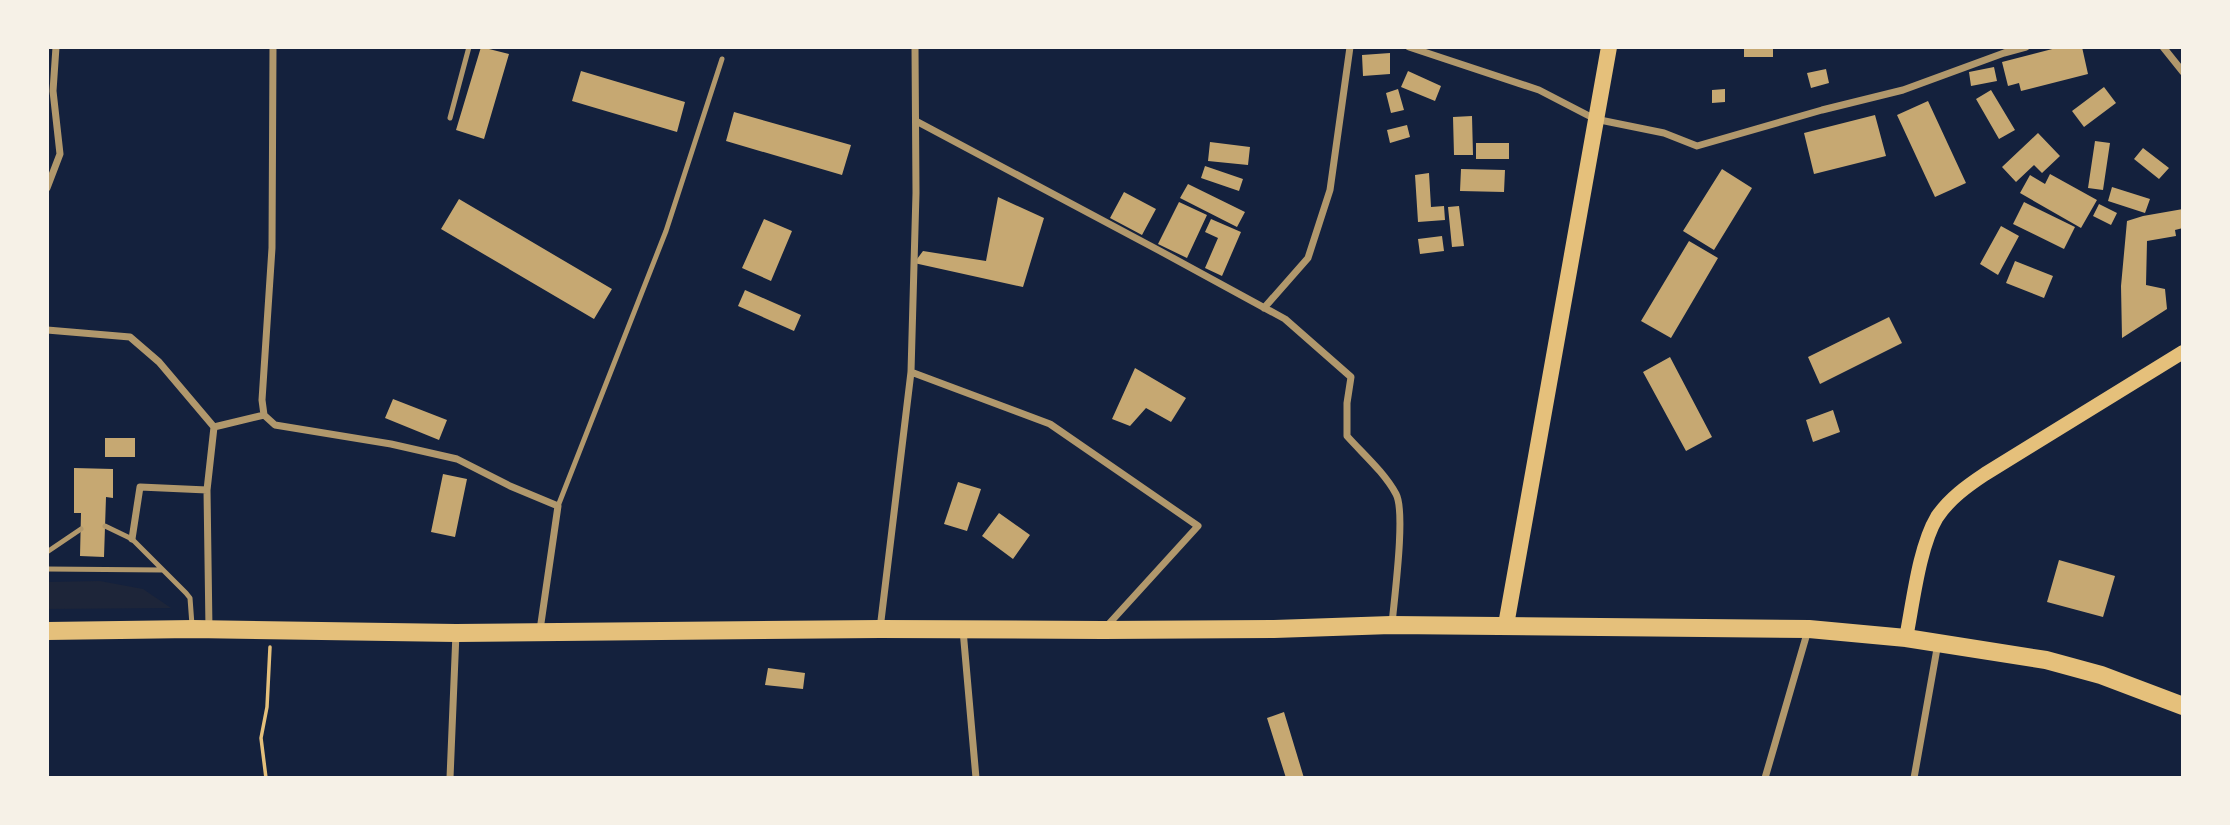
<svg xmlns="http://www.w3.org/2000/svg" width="2230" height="825" font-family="Quicksand,sans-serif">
<rect width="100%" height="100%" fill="#14213d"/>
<path fill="#1d2539" d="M 100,581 L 143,589 L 171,608 L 47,609 L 47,582 Z"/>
<path fill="#c6a872" d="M 481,47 L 509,54 L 484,139 L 456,130 Z
M 1744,47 L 1773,47 L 1773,57 L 1744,57 Z
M 2060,47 L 2082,47 L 2088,74 L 2021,91 L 2019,83 L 2008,86 L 2002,62 Z
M 1390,53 L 1390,74 L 1363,76 L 1362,55 Z
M 1994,67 L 1997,81 L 1971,86 L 1969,72 Z
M 1826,69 L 1829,83 L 1811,88 L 1807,73 Z
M 581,71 L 685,102 L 677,132 L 572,101 Z
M 1408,71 L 1441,86 L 1435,101 L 1401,87 Z
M 2104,87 L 2116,103 L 2084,127 L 2072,111 Z
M 1398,89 L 1404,110 L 1391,113 L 1386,93 Z
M 1725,89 L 1725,102 L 1712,103 L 1712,90 Z
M 1991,90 L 2015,130 L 1999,139 L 1976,99 Z
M 1928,101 L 1966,183 L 1935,197 L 1897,115 Z
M 734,112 L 851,145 L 842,175 L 726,141 Z
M 1875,115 L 1886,156 L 1814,174 L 1804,133 Z
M 1472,116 L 1473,155 L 1454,155 L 1453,117 Z
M 1407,125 L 1410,137 L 1390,143 L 1387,130 Z
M 2038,133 L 2060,156 L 2042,173 L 2034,165 L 2016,182 L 2002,167 Z
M 2095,141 L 2110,143 L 2103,190 L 2088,188 Z
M 1210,142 L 1250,147 L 1248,165 L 1208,161 Z
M 1476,143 L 1509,143 L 1509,159 L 1476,159 Z
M 2143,148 L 2169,168 L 2159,179 L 2134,159 Z
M 1205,166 L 1243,179 L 1239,191 L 1201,178 Z
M 1461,169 L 1505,170 L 1504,192 L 1460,191 Z
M 1722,169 L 1752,188 L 1714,250 L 1683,231 Z
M 1429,173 L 1431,207 L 1444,206 L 1445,220 L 1418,222 L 1415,175 Z
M 2050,174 L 2097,200 L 2081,228 L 2020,193 L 2030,175 L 2045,184 Z
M 1188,184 L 1245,212 L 1237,227 L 1180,198 Z
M 2112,187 L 2150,199 L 2145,213 L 2108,201 Z
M 1124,192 L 1156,209 L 1142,235 L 1110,218 Z
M 998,197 L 1044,218 L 1023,287 L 914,263 L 923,251 L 986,261 Z
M 459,199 L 612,289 L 594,319 L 441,229 Z
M 1179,202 L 1207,215 L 1187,258 L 1158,244 Z
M 2024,202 L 2075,227 L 2064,249 L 2013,224 Z
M 2099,204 L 2117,213 L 2111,225 L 2093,216 Z
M 1459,206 L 1464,246 L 1452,247 L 1448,207 Z
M 2183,209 L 2183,228 L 2175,230 L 2176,236 L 2147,241 L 2146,285 L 2165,289 L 2167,309 L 2122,338 L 2121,286 L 2127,221 L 2143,216 Z
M 764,219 L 792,231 L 771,281 L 742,268 Z
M 1211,219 L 1241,232 L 1222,276 L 1205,268 L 1218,238 L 1205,232 Z
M 2001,226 L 2019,236 L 1998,275 L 1980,264 Z
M 1442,236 L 1444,251 L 1420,254 L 1418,239 Z
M 1689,241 L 1718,258 L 1671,338 L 1641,321 Z
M 2015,261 L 2053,276 L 2044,298 L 2006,283 Z
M 745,290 L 801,315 L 794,331 L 738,306 Z
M 1889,317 L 1902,343 L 1820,384 L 1808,357 Z
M 1670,357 L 1712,437 L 1686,451 L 1643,372 Z
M 1135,368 L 1186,398 L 1171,422 L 1146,408 L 1130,426 L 1112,419 Z
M 393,399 L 447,420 L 439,440 L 385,418 Z
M 1833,410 L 1840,432 L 1813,442 L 1806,420 Z
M 105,438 L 135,438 L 135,457 L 105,457 Z
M 74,468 L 113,469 L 113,498 L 106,497 L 104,557 L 80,556 L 81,513 L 74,513 Z
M 443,474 L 467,479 L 455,537 L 431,532 Z
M 958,482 L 981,489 L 967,531 L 944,524 Z
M 999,513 L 1030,535 L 1013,559 L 982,536 Z
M 2059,560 L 2115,576 L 2103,617 L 2047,602 Z
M 768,668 L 805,673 L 803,689 L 765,685 Z
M 1284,712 L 1304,778 L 1286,778 L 1267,718 Z"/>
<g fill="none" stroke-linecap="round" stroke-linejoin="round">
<path stroke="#e5c07b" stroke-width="3.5" d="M 266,778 L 261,738 L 267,707 L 270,647"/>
<path stroke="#b1986c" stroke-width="5" d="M 450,118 L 469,47
M 558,506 L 666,231 L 722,59
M 105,526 L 132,539 L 186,593 L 190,598 L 192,625
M 47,552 L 81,529
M 47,569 L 163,570"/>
<path stroke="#b1986c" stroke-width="7" d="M 273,47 L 272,248 L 262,400 L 264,415 L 275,425 L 391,444 L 457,459 L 510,486 L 558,506 L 540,630
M 1409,47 L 1539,90 L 1595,119 L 1664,133 L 1697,146 L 1822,110 L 1903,90 L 2004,53 L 2026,47
M 2163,47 L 2183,72
M 916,121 L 1160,251 L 1285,319 L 1351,377 L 1347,403 L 1347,436 C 1363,454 1384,472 1396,494 C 1406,512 1394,600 1392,624
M 47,188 L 60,154 L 53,91 L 56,47
M 1264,308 L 1308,258 L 1330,190 L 1350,47
M 47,330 L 130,337 L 159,362 L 214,427 L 207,490 L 209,629
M 911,372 L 1050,424 L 1198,526 L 1106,627
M 214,427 L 264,415
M 132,539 L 140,487 L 207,490
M 880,629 L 911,372 L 916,193 L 915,47
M 963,630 L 976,778
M 450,778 L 456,633
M 1765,778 L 1808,630
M 1914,778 L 1938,643"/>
<path stroke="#e5c07b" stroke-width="14" d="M 1906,638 C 1913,603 1919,547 1937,517 C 1949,499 1967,486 1985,474 L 2183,352"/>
<path stroke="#e5c07b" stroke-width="16" d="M 1506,625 L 1609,47"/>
<path stroke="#e5c07b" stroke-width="18" d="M 47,631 L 193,629 L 456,633 L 880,629 L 1103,630 L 1274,629 L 1391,625 L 1809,629 L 1906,638 L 2046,660 L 2101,675 L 2183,706"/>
</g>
<rect width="2230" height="825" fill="none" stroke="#f6f1e7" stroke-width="98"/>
</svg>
